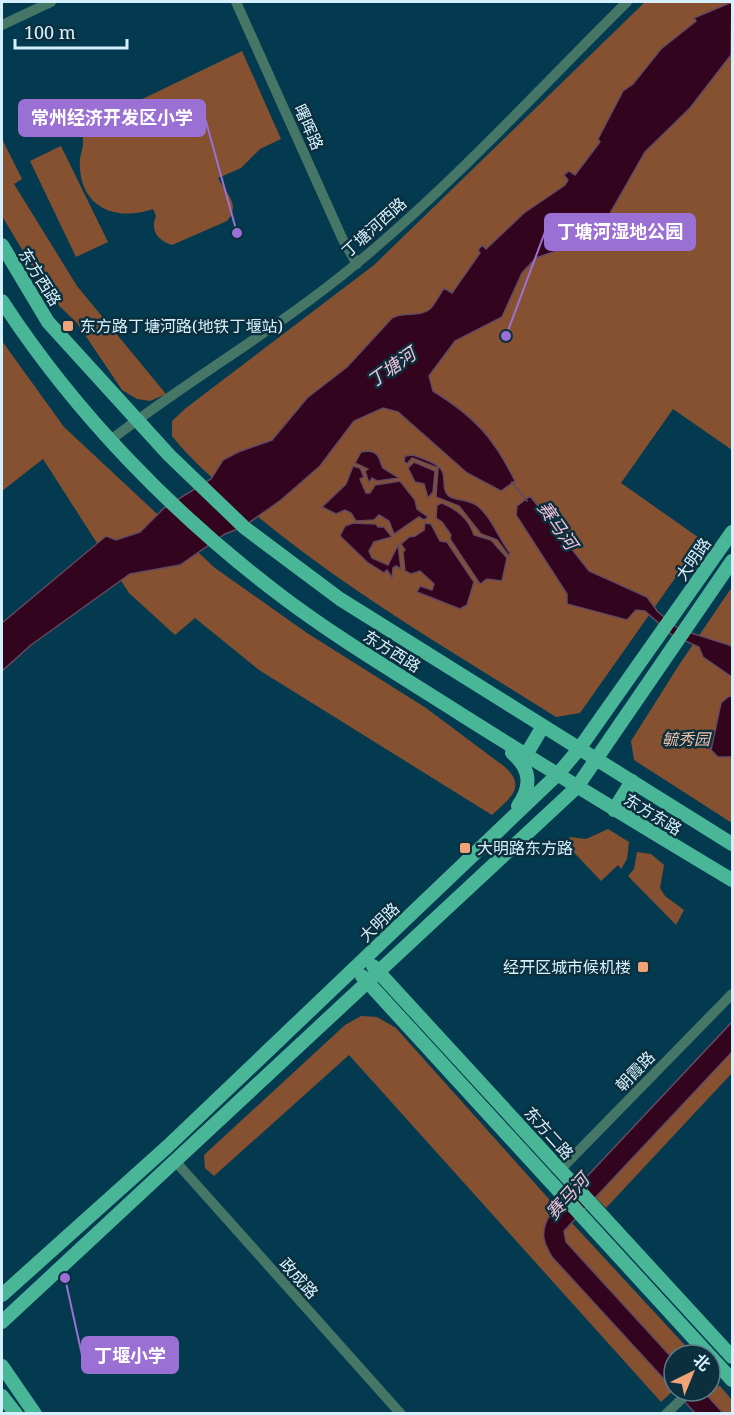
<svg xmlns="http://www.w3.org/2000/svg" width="734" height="1415" font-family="'Noto Serif','Noto Sans SC',serif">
<rect width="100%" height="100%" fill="#033a4f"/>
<path fill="#865130" d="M 645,2 L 732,2 L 732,450 L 673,409 L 621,483 L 702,540 L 580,713 L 556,717 C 450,650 340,587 244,505 C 219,483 193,463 172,436 L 172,421 L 186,408 L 374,265 Z
M 242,51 L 281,139 L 260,149 L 241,168 L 218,178 C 225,193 242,204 227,221 L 172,245 C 157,240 150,230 156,216 L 153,209 C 119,221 83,210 80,169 C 78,151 88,146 80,129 Z
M 2,139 L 22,179 L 14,184 L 77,286 L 166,394 L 150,401 L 137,399 L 122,390 L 77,323 L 51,298 L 2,216 Z
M 61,146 L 108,242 L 76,257 L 30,161 Z
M 2,341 L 64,427 L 215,568 L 307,633 L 426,708 L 505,767 C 528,788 508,799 492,815 L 259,670 L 195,618 L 175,635 L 129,593 L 43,459 L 2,491 Z
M 732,587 L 732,823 L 634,760 L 631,741 L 679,665 Z
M 608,829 L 629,842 L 627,859 L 621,869 L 618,865 L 601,881 L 566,844 L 570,837 L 586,839 Z
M 637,852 L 651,854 L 664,865 L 660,888 L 665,896 L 684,910 L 676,925 L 628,876 L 634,869 Z
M 361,1016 L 377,1017 L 396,1028 L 557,1208 C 541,1225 540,1237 552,1257 L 674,1390 L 661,1402 L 349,1055 L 214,1176 L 205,1168 L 204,1155 L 345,1025 Z
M 732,1052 L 732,1073 L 606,1208 L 595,1197 Z
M 572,1223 L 694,1355 L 674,1355 L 674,1360 L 566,1242 L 564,1231 Z
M 712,1385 L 720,1386 L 732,1400 L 732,1413 L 723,1413 L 705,1393 L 710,1391 Z"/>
<path fill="#32041e" stroke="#634a61" stroke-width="1.5" d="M 732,2 L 731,55 L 690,108 L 645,152 L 605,222 L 585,241 L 536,258 L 522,273 L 502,317 L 455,341 L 429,376 L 433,391 C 474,416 494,438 515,481 L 501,491 L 467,473 L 398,412 L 383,408 L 354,421 L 320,466 L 281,500 L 243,527 L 225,534 L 180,565 L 130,574 L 31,645 L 2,671 L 2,623 L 106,536 L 116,540 L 140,532 L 164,508 L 211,479 L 223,460 L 238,452 L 272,440 L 307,398 L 347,367 L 392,318 C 404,311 419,318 430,309 C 435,304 440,294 444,288 L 452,293 L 480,253 L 478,250 L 482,245 L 486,249 L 524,213 L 565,185 L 568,180 L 564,175 L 569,171 L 575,175 L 600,142 L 598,139 L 623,91 L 633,84 L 661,49 L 696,21 L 694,18 Z
M 368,451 C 381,453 378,459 383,468 L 399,478 L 377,481 L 372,478 L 369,483 L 365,471 L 368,469 L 355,463 L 361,452 Z
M 413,455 C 421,458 432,461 439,467 C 448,474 440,489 449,496 C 457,501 468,499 476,505 C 491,515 498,538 510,553 L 509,556 L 497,540 L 481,534 L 459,506 L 436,497 L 438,468 L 412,458 L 407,464 L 404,461 L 405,456 Z
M 414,462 L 435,471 L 433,492 L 428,498 L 424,484 L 415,482 L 408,468 Z
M 353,466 L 360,468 L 364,477 L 360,479 L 366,493 L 370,493 L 375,485 L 400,481 L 415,500 L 417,509 L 428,517 L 424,520 L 419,517 L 394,534 L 389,521 L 379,515 L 374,520 L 356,521 L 351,513 L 345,510 L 336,514 L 322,507 L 346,484 Z
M 530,496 L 589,571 L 647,597 L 658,612 L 679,629 L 732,646 L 732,677 L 703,657 L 699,647 L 672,635 L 645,611 L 636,610 L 627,620 L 567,604 L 567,594 L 516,515 L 517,506 Z
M 442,503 C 458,510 469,519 474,535 L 491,540 L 507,558 L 502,581 L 487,579 L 480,584 L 450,539 L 451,535 L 442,522 L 436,518 L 437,505 Z
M 353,523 L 376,524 L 378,527 L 384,527 L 392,537 L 374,542 L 369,551 L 372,558 L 388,565 L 398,545 L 401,569 L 396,566 L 393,568 L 392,578 L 387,570 L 384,573 L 368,563 L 340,536 L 345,526 Z
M 425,523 L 431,524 L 440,541 L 447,542 L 474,582 L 467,605 L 460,609 L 417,592 L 420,586 L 432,590 L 434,584 L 420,571 L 411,574 L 405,571 L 403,552 L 405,550 L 401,544 L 409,537 L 415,536 L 424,530 Z
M 729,696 L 732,697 L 732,757 L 718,757 L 711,750 L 721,703 Z
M 732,1022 L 732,1052 L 564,1231 L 566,1242 L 674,1360 L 674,1390 L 552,1257 C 544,1243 540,1234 548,1218 Z
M 675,1391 L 703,1391 L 723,1413 L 695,1413 Z"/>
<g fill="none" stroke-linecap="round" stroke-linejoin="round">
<path stroke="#634a61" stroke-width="2" d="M 512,482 L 527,501"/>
<path stroke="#467666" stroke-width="10" d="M 236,2 L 343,240 L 357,264
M 2,25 L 51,2
M 112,439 C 191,378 279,328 356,264 C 453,184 538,90 627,2
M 176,1162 L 401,1414
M 560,1170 L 732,994
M 666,1414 L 690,1391"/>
<path stroke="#49b697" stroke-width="14" d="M 2,245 L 48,322 L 169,455 L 245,528 L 340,599 L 732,844
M 2,301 C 75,413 173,514 280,595 C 338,639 401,676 462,715 C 551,771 642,826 732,880
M 512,753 C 531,769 532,786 518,806
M 526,755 L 543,726
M 614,810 L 632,781
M 373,966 L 732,1357
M 362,976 L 709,1355
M 2,1295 L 167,1147 L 558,774 L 579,749 L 732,532
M 2,1322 L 577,787 L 732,561
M 710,1356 L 732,1380
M 2,1366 L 35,1414
M 2,1396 L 16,1414"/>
</g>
<g fill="#efa377" stroke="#0c2f3e" stroke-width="2">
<rect x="62" y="320" width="12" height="12" rx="3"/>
<rect x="459" y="842" width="12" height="12" rx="3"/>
<rect x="637" y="961" width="12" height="12" rx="3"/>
</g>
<g text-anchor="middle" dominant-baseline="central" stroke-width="5" stroke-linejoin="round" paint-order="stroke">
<g font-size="16" fill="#d6effc" stroke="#0c2f3e">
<text transform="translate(309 127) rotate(66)">曙晖路</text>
<text transform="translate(374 227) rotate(-42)">丁塘河西路</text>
<text transform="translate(40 277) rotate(58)">东方西路</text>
<text transform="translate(693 559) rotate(-55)">大明路</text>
<text transform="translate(392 651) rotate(32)">东方西路</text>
<text transform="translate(653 814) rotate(31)">东方东路</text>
<text transform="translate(379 922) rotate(-44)">大明路</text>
<text transform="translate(635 1071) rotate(-46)">朝霞路</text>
<text transform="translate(549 1133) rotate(48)">东方二路</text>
<text transform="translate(299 1278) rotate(48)">政成路</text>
</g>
<g font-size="16" fill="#d6effc" stroke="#0c2f3e" text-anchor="start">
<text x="80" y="326">东方路丁塘河路(地铁丁堰站)</text>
<text x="477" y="848">大明路东方路</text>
<text x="631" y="967" text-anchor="end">经开区城市候机楼</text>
</g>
<g font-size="16" font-style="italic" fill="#f0c1a7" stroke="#0c2f3e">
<text x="686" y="739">毓秀园</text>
</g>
<g font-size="18" font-style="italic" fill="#f4c1d7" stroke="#0c2f3e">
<text transform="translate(391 367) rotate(-35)">丁塘河</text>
<text transform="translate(558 525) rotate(55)">赛马河</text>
<text transform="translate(567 1196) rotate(-48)">赛马河</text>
</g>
</g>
<path fill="none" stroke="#9b70d4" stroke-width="2" d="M237 233L205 118M506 336L545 232M65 1278L82 1355"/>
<g fill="#9b70d4" stroke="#0c2f3e" stroke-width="2">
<circle cx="237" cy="233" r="6"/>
<circle cx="506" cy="336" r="6"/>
<circle cx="65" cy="1278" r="6"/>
</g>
<g fill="#9b70d4" stroke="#9b70d4" stroke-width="2">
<rect x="19" y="100" width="186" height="36" rx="6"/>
<rect x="545" y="214" width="150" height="36" rx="6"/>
<rect x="82" y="1337" width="96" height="36" rx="6"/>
</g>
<g font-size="18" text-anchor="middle" font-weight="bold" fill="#fff">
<text x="112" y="124">常州经济开发区小学</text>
<text x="620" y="238">丁塘河湿地公园</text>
<text x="130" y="1362">丁堰小学</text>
</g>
<rect width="734" height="1415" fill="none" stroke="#d6effc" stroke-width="6"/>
<g transform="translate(692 1373) rotate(43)"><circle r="28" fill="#0c2f3e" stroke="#5d7c8a" stroke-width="1.5"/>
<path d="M0-4.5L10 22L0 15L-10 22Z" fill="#efa377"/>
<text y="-9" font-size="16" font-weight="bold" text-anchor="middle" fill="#d6effc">北</text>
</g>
<path d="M15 39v9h112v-9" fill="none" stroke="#d6effc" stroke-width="3"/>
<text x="24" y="39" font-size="18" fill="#d6effc" stroke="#0c2f3e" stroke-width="4.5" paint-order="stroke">100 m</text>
</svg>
